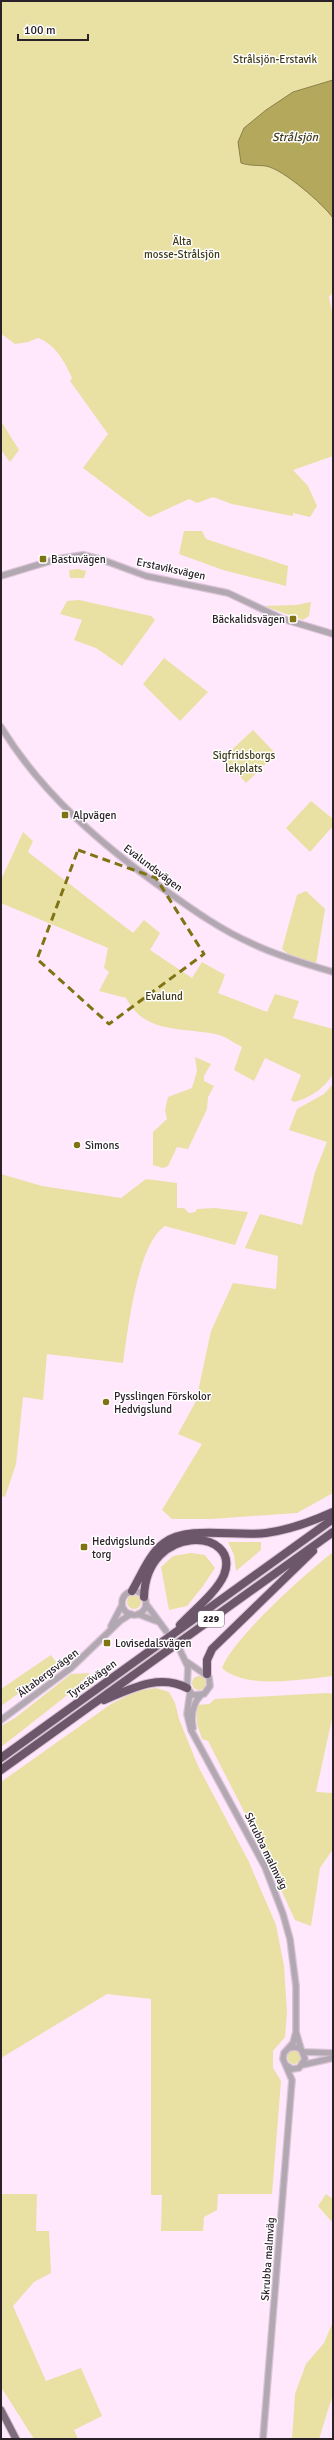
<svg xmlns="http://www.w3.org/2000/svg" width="334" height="2440" font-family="Signika,sans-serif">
<rect width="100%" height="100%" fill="#ffe7fc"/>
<path fill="#e9e0a3" d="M 1,1 L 333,1 L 333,292 L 329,297 L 333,317 L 333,456 L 293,470 L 308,486 L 317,506 L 310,517 L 293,513 L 293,516 L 287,515 L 232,504 L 213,497 L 197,503 L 189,499 L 150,517 L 147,516 L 83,468 L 108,434 L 70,381 L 72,378 C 65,362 55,344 38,338 L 28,342 L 15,344 L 3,335 L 1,336 Z
M 1,421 L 19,450 L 10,462 L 1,450 Z
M 184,531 L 202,531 L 206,539 L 288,566 L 286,586 L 223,570 L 179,554 Z
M 78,569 L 86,571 L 84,578 L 70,578 L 69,570 Z
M 79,600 L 151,616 L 155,620 L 122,666 L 96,648 L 74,640 L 82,620 L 60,614 L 67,601 Z
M 311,602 L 309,616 L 303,620 L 264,606 L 296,605 Z
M 164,658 L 208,692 L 180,721 L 143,684 Z
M 253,730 L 276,754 L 246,783 L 223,758 Z
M 311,801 L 333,819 L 333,826 L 310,852 L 286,828 Z
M 23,832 L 33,841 L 28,852 L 133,933 L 144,920 L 160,933 L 150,950 L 192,978 L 202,962 L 225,975 L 218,993 L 267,1012 L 275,994 L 299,1001 L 293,1018 L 333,1029 C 333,1039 334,1064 333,1073 C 327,1087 308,1099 294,1102 L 291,1100 L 301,1075 L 265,1058 L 254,1081 L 234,1070 L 242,1047 C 234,1043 224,1035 215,1034 C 180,1027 145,1034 126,998 L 99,991 L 109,972 L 104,968 L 108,948 L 1,903 L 1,880 Z
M 306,891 L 325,909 L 316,964 L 288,954 L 282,949 L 297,895 Z
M 195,1057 L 211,1064 L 204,1076 L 204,1081 L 214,1086 L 208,1097 L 207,1109 L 188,1149 L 177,1147 L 168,1166 L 163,1168 L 153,1165 L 153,1132 L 167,1119 L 165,1110 L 168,1097 L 192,1088 L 197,1071 Z
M 332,1085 L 333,1493 L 297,1513 L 211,1519 L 172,1519 L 162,1510 L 202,1444 L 178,1434 L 196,1401 L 211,1331 L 233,1283 L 276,1289 L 278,1256 L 245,1248 L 260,1214 L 302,1225 L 315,1172 L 327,1142 L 289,1130 L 297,1109 L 324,1094 Z
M 1,1174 L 42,1186 L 121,1198 L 146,1179 L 177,1183 L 177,1208 L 184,1208 L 189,1213 L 195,1212 L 197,1209 L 215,1208 L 248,1212 L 235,1245 L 165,1226 C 137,1244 128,1330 123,1363 L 47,1354 L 43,1400 L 23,1397 L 16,1464 L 5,1497 L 1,1496 Z
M 228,1542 L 261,1542 L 261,1550 L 236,1571 L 234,1555 Z
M 333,1552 L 333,1676 C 303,1679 246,1690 222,1668 C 232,1639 306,1573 333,1552 Z
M 191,1553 L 205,1555 L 215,1568 L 203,1586 L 187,1606 L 169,1610 L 161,1567 L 173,1556 Z
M127 1602a7 7 0 1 1 14 0a7 7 0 1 1-14 0Z
M 167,1643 L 169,1645 L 1,1766 L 1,1761 Z
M 51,1655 L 58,1665 L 1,1706 L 1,1689 Z
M 90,1673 L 70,1693 L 1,1747 L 1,1726 L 15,1718 L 71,1674 Z
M192 1683a7 7 0 1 1 14 0a7 7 0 1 1-14 0Z
M 156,1688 L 169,1692 L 175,1703 L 179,1719 L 198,1766 L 248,1860 L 276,1925 L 284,1966 L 287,2012 L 285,2037 L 273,2051 L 273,2068 L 281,2081 L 272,2194 L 218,2194 L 217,2210 L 204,2217 L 203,2231 L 161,2231 L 162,2195 L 151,2195 L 151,1999 L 107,1994 L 1,2058 L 1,1782 L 111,1704 L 137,1691 Z
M 327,1693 L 333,1694 L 333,1714 L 316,1792 L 333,1793 L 333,1849 L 320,1868 L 311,1926 L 295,1920 L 252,1827 L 208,1741 L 202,1739 L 197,1724 L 197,1705 L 209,1704 L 215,1699 Z
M287 2057a7 7 0 1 1 14 0a7 7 0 1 1-14 0Z
M 1,2194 L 37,2194 L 36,2231 L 49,2231 L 51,2273 L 34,2282 L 13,2306 L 46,2381 L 81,2368 L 102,2416 L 74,2430 L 78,2439 L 34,2439 L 1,2387 Z
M 326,2194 L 333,2199 L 333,2223 L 318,2206 Z
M 333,2322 L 333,2394 L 319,2439 L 292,2439 L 295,2394 L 306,2364 L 324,2343 Z"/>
<path fill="#b4a85c" stroke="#8b804d" d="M 333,80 L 333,218 C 323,204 283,169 266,166 C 258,165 250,166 241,163 L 238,142 L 244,128 L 266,110 L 293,92 Z"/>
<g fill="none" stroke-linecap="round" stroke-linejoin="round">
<defs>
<path id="minor" d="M 1,576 L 57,559 L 83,555 L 103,560 L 146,576 L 228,593 L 283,619 L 333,634
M 1,727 C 42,794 102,845 165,890 C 193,910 221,930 253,944 C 278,956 306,964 333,972
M122 1603a12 12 0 1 1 24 0a12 12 0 1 1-24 0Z
M 146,1604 L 166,1631
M 138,1614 L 156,1621
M 111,1626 L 122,1605
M 179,1648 L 188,1667 L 187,1688 L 193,1695 L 204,1694 L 210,1686 L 209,1677 L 187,1662
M 190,1692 L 187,1714 L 191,1730 L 265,1867 L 283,1914 L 290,1939 L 296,1986 L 296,2032 L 293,2043 L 284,2053 L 283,2059 L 292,2080 L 263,2439
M 1,1720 L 71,1668 L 120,1621 L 131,1614
M 193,1728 C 191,1716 192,1704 201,1695
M 296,2032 L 301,2049
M 304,2052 L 333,2053
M 286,2065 L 292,2069 L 299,2068 L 305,2059 L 301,2049 L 295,2047 L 289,2048
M 302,2065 L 333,2058"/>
<path id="major" d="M 1,2410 L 16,2439"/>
<path id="highway" d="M 132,1591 C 141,1576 149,1554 164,1543 C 188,1525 236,1537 266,1533 C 289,1530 311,1522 333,1512
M 144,1597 C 146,1522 242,1528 224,1575 C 216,1593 194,1610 180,1625
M 207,1674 L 207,1660 L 212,1649 L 313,1551
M 104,1700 C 130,1689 160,1673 187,1688
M 1,1758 L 333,1519
M 1,1770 L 333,1532"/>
</defs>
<use href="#minor" stroke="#d9c3d6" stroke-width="8"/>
<use href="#major" stroke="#d9c3d6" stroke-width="9"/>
<use href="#highway" stroke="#d9c3d6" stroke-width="10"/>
<use href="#minor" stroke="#b2a8b1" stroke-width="5.5"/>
<use href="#major" stroke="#7e6c7c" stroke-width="7"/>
<use href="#highway" stroke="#6b5769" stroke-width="8"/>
</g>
<path fill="none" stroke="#807314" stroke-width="3" stroke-dasharray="8 5" stroke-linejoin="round" d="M 78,850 L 156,878 L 204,954 L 109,1024 L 37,959 Z"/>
<g fill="#807314" stroke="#fff" stroke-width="1.5">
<rect x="39" y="555" width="8" height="8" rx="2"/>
<rect x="289" y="615" width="8" height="8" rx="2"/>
<rect x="61" y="811" width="8" height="8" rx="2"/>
<circle cx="77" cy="1145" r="4"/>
<circle cx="106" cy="1402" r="4"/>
<rect x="80" y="1543" width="8" height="8" rx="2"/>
<rect x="103" y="1639" width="8" height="8" rx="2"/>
</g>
<g text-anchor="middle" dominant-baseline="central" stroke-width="3" stroke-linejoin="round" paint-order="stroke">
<rect fill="#fff" stroke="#6a6469" stroke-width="1" x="198" y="1611" width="26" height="16" rx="3"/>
<g font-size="10" font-weight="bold" fill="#2a2129">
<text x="211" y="1619">229</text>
</g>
<g font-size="11" fill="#3e3917" stroke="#fff">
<text x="275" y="59">Strålsjön-Erstavik</text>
<text x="182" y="241">Älta<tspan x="182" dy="13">mosse-Strålsjön</tspan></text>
<text x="244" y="755">Sigfridsborgs<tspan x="244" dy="13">lekplats</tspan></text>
<text x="164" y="996">Evalund</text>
</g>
<g font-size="11" fill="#2a2129" stroke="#fff" text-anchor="start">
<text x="51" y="559">Bastuvägen</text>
<text x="285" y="619" text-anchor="end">Bäckalidsvägen</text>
<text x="73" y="815">Alpvägen</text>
<text x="85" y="1145">Simons</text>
<text x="114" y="1396">Pysslingen Förskolor<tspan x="114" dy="13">Hedvigslund</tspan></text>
<text x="92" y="1541">Hedvigslunds<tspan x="92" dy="13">torg</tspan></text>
<text x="115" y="1643">Lovisedalsvägen</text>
</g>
<g font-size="11" fill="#2a2129" stroke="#fff">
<text transform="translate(171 569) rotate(12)">Erstaviksvägen</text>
<text transform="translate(153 868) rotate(37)">Evalundsvägen</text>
<text transform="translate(48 1673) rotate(-37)">Ältabergsvägen</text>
<text transform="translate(92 1679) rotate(-36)">Tyresövägen</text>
<text transform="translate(266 1851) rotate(64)">Skrubba malmväg</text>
<text transform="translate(268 2259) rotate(-86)">Skrubba malmväg</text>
</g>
<g font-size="12" font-style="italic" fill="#423c1b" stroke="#fff">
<text x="295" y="137">Strålsjön</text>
</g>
</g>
<rect width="334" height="2440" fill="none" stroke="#2a2129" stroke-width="4"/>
<path d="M18 34v6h70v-6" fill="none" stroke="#2a2129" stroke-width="2"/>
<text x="24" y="34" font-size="12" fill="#2a2129" stroke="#ffffff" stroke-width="3" paint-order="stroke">100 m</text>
</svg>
